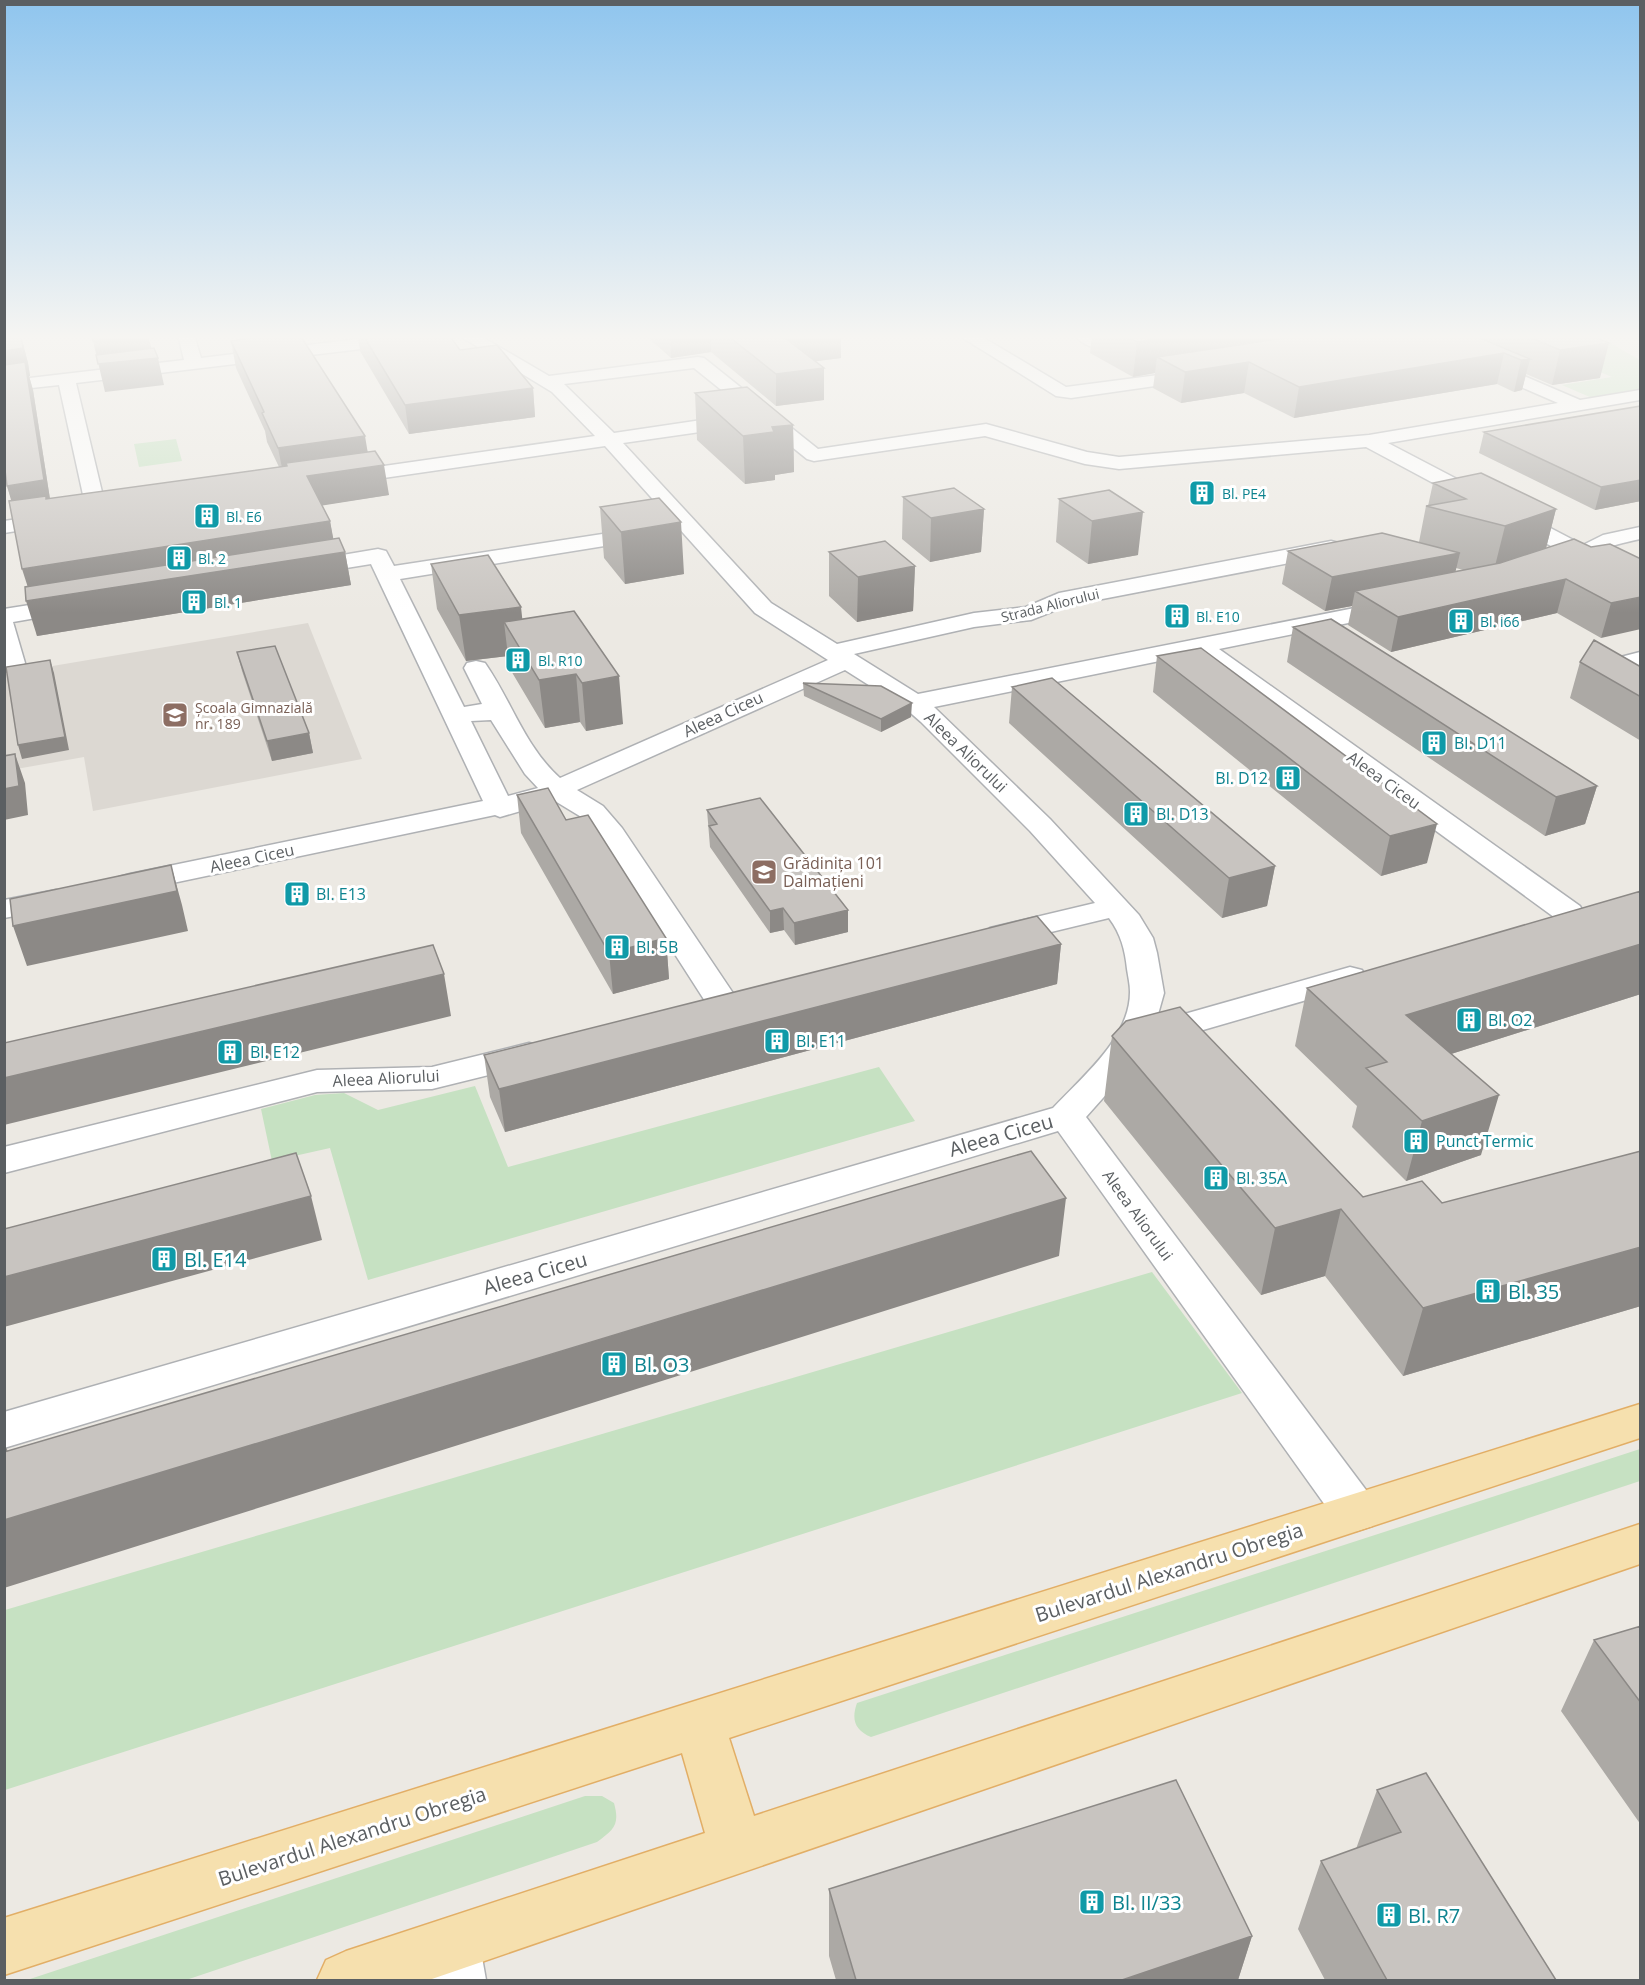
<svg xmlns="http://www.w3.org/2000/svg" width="1645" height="1985" font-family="'Open Sans',sans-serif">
<rect width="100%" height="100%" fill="#ece9e3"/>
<path fill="#dcd8d2" d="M 308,623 L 362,759 L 93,811 L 84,757 L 5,771 L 5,674 Z"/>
<path fill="#c6e1c2" d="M 1513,335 L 1596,335 L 1640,360 L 1640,390 L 1592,398 L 1562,385 L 1612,377 Z
M 176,439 L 182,461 L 139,467 L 134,444 Z
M 879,1067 L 915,1121 L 368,1280 L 330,1148 L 272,1161 L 261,1109 L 315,1095 L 344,1093 L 378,1110 L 475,1086 L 508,1167 Z
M 1152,1272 L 1242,1393 L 5,1790 L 5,1610 Z
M 1640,1449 L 1640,1481 L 871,1737 C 855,1730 851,1720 857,1703 Z
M 585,1796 L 602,1796 L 614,1803 C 620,1825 614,1829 597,1842 L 186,1980 L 27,1980 Z"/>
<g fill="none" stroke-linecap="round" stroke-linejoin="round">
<defs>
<path id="minor" d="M 178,335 L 194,335 L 201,358 L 391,335 L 445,335 L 437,340 L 76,383 L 107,513 L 104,517 L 97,519 L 90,517 L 87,513 L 59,385 L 4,391 L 4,381 L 184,360 Z
M 458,335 L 479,335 L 549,376 L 698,357 L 704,358 L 818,449 L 986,424 L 1087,452 L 1119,457 L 1369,435 L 1558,403 L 1408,338 L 1406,335 L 1429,335 L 1580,400 L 1640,390 L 1640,400 L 1388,443 L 1583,545 L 1603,535 L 1640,527 L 1640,539 C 1631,541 1621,543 1612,546 C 1598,552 1593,564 1577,560 L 1366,447 L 1119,469 L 1085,464 L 985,436 L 814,461 L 807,459 L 694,368 L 564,384 L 614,433 L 742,414 L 749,416 L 751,420 L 749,424 L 742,426 L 623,443 L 771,603 L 837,644 L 974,613 L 1026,607 L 1059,593 L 1331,541 L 1339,543 L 1342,548 L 1339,553 L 1331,555 L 1066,606 L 1031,620 L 974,627 L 854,654 L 918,694 L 1395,600 L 1403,602 L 1407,607 L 1403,612 L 1219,649 L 1580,906 L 1584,913 L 1580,920 L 1569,922 L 1558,920 L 1194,654 L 934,707 L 1050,819 L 1139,915 L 1153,938 L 1157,953 L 1164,993 L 1157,1018 L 1188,1013 L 1350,967 L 1362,970 L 1366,977 L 1362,984 L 1203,1030 L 1149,1040 L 1127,1071 L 1086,1117 L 1372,1498 L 1379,1512 L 1372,1526 L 1356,1531 L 1340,1526 L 1058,1131 L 4,1448 L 4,1412 L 1053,1108 C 1083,1076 1130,1038 1130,992 C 1130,984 1128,976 1127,969 C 1125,950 1121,934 1109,918 L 1001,944 L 990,942 L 985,935 L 990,928 L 1095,903 L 1030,831 L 921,722 L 905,708 L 845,670 L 577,790 L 603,806 L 622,828 L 741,1005 L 736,1012 L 724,1015 L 712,1012 L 601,839 L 583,818 L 555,801 L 500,817 L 495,815 L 130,892 L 119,889 L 115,883 L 119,877 L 130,874 L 483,801 L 371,564 L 303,575 L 295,573 L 292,568 L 295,563 L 378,549 L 386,551 L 394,566 L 648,527 L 656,528 L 659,533 L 656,538 L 648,539 L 400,579 L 464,707 L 482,704 L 464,668 L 467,663 L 476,661 L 485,663 C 511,700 525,747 560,778 L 828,660 L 755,613 L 605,446 L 342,484 L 335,482 L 332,478 L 335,474 L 342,472 L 595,436 L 552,392 ZM 491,720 L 525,774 L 538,788 L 508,796 L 471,721 Z
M 958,335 L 979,335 L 1066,387 L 1197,370 L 1203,371 L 1206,375 L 1203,379 L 1197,380 L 1071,398 L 1056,396 Z
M 1075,335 L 1103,338 L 1134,335 L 1131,344 C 1112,349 1088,353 1075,335 Z
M 59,513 L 66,515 L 70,519 L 66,523 L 4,533 L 4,521 Z
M 74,598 L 82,600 L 86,605 L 82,610 L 13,622 L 25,663 L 22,668 L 13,670 L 4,668 L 4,609 Z
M 1640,652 L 1640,666 L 1614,673 L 1605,671 L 1602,666 L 1605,661 Z
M 56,890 L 67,892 L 71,899 L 67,906 L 4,918 L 4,900 Z
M 529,1043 L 541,1046 L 546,1054 L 541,1062 L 432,1089 L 317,1092 L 4,1173 L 4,1147 L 317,1070 L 432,1067 Z
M 451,1917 L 471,1926 L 480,1946 L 486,1980 L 428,1980 L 422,1946 L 431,1926 Z"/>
<path id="major" d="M 1640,1404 L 1640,1438 L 729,1738 L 754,1816 L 1640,1524 L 1640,1564 L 429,1980 L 317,1980 L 326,1960 L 346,1951 L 705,1833 L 682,1753 L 4,1975 L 4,1918 Z"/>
</defs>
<use href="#minor" stroke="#afb1b4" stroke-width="3"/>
<use href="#major" stroke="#e2ae66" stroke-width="3"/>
<use href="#minor" fill="#fff" fill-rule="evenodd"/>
<use href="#major" fill="#f6e0ae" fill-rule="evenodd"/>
</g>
<path fill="#aca9a5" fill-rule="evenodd" d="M 238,335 L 300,335 L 368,452 L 389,495 L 322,505 L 330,521 L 333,539 L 345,552 L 351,585 L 37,636 L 12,501 L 7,486 L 21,336 L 28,363 L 30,376 L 29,376 L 33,390 L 50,499 L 279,467 L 267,442 L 265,431 L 236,368 L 231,341 L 240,340 Z
M 351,335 L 449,335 L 460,350 L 533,388 L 535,417 L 409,434 L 360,351 L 358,337 L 352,337 Z
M 645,335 L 841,335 L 841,358 L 815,361 L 824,368 L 824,400 L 776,406 L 711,352 L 671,358 Z
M 1092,335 L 1590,335 L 1600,378 L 1552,385 L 1526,374 L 1522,390 L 1514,392 L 1497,384 L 1294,418 L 1244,393 L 1181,403 L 1153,388 L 1155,373 L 1133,377 L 1090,353 Z
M 695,393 L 793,425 L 794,472 L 775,475 L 775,480 L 745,484 L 697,440 Z
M 1641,406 L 1641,501 L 1595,510 L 1479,453 L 1484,432 Z
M 1433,483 L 1556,509 L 1546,548 L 1591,547 L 1641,559 L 1601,638 L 1557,613 L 1391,652 L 1348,625 L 1352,606 L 1325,611 L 1282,584 L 1288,551 L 1419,542 L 1426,506 L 1428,506 ZM 1456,568 L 1463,570 L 1455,571 Z
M 1109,490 L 1138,555 L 1088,564 L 1056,542 L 1059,499 Z
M 903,497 L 984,509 L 981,552 L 930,562 L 902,539 Z
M 600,507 L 684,574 L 625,584 L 604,558 Z
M 829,552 L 915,566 L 913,611 L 857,622 L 829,596 Z
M 431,564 L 522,619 L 574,611 L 623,724 L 586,731 L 580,722 L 545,728 L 510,669 L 508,656 L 466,661 L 437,609 Z
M 1293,627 L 1597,786 L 1585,824 L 1545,836 L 1287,662 Z
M 237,652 L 309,733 L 313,753 L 272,761 L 242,671 Z
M 1157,656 L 1427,863 L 1381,876 L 1153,692 Z
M 1580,662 L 1641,667 L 1641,741 L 1570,698 Z
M 803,683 L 911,717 L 881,732 L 804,696 Z
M 1012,687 L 1275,866 L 1267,906 L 1222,918 L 1009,723 Z
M 517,795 L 566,820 L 666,938 L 669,979 L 613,994 L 521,833 Z
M 707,810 L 848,932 L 795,945 L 784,930 L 770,933 L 710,847 Z
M 1641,891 L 1641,994 L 1451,1054 L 1481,1155 L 1406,1181 L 1352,1127 L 1357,1106 L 1295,1046 L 1307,988 Z
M 1061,944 L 1057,984 L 505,1132 L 490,1097 L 484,1055 Z
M 1112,1036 L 1363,1197 L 1442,1203 L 1641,1151 L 1641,1306 L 1403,1376 L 1325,1276 L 1261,1295 L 1104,1101 Z
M 1641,1626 L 1641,1825 L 1561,1711 L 1594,1640 Z
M 1377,1790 L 1556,1980 L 1325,1980 L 1298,1929 L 1321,1861 L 1356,1849 Z
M 829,1889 L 1252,1936 L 1238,1980 L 836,1980 L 829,1956 Z"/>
<path fill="#8c8986" d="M 138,335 L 148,335 L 154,358 L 158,358 L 164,385 L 105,392 L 93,341 Z
M 243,335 L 292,335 L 246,350 Z
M 670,335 L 711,335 L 711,352 L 671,358 Z
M 781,335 L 841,335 L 841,358 L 781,366 Z
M 1182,335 L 1405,335 L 1157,357 L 1155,373 L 1133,377 L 1137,342 Z
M 21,336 L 28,363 L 30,376 L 29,376 L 33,390 L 52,512 L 16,517 L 7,486 L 4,351 Z
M 1609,343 L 1600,378 L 1552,385 L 1560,350 Z
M 1504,353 L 1497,384 L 1294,418 L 1299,387 Z
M 1530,359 L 1522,390 L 1514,392 L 1521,360 Z
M 1249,362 L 1244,393 L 1181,403 L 1185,372 Z
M 824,368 L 824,400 L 776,406 L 776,374 Z
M 533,388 L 535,417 L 409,434 L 405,405 Z
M 793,425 L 794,472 L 775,475 L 775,480 L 745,484 L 743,436 L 772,427 Z
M 365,436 L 370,466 L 286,463 L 288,478 L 284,478 L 278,448 Z
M 384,465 L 389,495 L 313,507 L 307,476 Z
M 1641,480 L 1641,501 L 1595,510 L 1601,487 Z
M 984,509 L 981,552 L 930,562 L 931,518 Z
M 1556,509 L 1543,560 L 1492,578 L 1505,526 Z
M 1143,512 L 1138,555 L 1088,564 L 1092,521 Z
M 330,521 L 336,553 L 345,552 L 351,585 L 37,636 L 26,601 L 32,600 L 22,569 Z
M 681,522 L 684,574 L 625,584 L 621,532 Z
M 1460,553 L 1452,586 L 1355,591 L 1352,606 L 1325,611 L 1332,577 Z
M 915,566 L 913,611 L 857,622 L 858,577 Z
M 1566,579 L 1557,613 L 1391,652 L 1398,617 Z
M 1641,597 L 1641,629 L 1601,638 L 1611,603 Z
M 521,607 L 526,653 L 504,622 L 508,656 L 466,661 L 459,615 Z
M 50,660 L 54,673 L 69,750 L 22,759 L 18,745 Z
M 576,674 L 580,722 L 545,728 L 539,680 Z
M 619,676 L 623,724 L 586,731 L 582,683 Z
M 912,703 L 911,717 L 881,732 L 881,719 Z
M 309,733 L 313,753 L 272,761 L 267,741 Z
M 15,754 L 25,783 L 28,815 L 4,820 L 4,789 Z
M 1597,786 L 1585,824 L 1545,836 L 1556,797 Z
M 1437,824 L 1427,863 L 1381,876 L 1390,836 Z
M 171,865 L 182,905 L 188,931 L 27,966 L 13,926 Z
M 1275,866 L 1267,906 L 1222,918 L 1229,878 Z
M 783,908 L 784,930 L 770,933 L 770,911 Z
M 848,910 L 848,932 L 795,945 L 794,923 Z
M 666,938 L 669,979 L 613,994 L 609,953 Z
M 1061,944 L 1057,984 L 505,1132 L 499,1089 Z
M 1641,944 L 1641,994 L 1391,1073 L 1406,1015 Z
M 444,974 L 451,1016 L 4,1125 L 4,1078 Z
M 1499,1095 L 1481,1155 L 1406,1181 L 1422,1121 Z
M 311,1196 L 322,1240 L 4,1327 L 4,1277 Z
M 1066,1198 L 1059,1256 L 4,1588 L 4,1520 Z
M 1341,1209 L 1325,1276 L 1261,1295 L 1275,1228 Z
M 1641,1247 L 1641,1306 L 1403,1376 L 1423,1308 Z
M 4,1443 L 18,1473 L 4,1477 Z
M 1252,1936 L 1238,1980 L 1122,1980 Z"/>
<path fill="#c8c4c0" stroke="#8c8986" stroke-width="1.5" d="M 91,335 L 138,335 L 93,341 Z
M 270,335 L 300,335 L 365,436 L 278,448 L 262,413 L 264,412 L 231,341 Z
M 363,335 L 449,335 L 460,350 L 497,345 L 533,388 L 405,405 Z
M 727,335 L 781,335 L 824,368 L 776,374 Z
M 1124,335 L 1182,335 L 1137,342 Z
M 1306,335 L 1473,335 L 1530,359 L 1521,360 L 1504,353 L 1299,387 L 1249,362 L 1185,372 L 1157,357 Z
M 1524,335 L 1590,335 L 1609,343 L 1560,350 Z
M 21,336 L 23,348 L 4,351 L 4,338 Z
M 154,348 L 158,358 L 98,364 L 96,355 Z
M 25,362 L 44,480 L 7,486 L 4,462 L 4,365 Z
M 747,387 L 793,425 L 772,427 L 774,432 L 743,436 L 695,393 Z
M 1641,406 L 1641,480 L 1601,487 L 1484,432 Z
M 375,451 L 384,465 L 307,476 L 330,521 L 22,569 L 9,501 L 46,496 L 46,499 L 287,466 L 286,463 Z
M 1481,473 L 1556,509 L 1505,526 L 1426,506 L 1466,499 L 1433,483 Z
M 954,488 L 984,509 L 931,518 L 903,497 Z
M 1109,490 L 1143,512 L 1092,521 L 1059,499 Z
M 659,498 L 681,522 L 621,532 L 600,507 Z
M 1382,533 L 1460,553 L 1332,577 L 1288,551 Z
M 339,538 L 345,552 L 26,601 L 25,587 Z
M 1574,539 L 1591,547 L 1610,544 L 1641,559 L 1641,597 L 1611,603 L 1566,579 L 1398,617 L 1355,591 L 1500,563 Z
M 885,541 L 915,566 L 858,577 L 829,552 Z
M 488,555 L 521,607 L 459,615 L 431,564 Z
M 574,611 L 619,676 L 582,683 L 576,674 L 539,680 L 504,622 Z
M 1331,619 L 1597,786 L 1556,797 L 1293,627 Z
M 1594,640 L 1641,667 L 1641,697 L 1580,662 Z
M 275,646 L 309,733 L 267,741 L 237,652 Z
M 1201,648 L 1437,824 L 1390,836 L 1157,656 Z
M 50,660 L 65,737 L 18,745 L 6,667 Z
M 1052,678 L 1275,866 L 1229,878 L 1012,687 Z
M 803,683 L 881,686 L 912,703 L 881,719 Z
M 15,754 L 19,786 L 4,789 L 4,756 Z
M 548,788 L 566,820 L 588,815 L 666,938 L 609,953 L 517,795 Z
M 760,798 L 848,910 L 794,923 L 783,908 L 770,911 L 709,826 L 717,824 L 707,810 Z
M 171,865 L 177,891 L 13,926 L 10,899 Z
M 1641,891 L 1641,944 L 1406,1015 L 1499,1095 L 1422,1121 L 1366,1068 L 1387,1062 L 1307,988 Z
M 1037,916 L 1061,944 L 499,1089 L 484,1055 Z
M 433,945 L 444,974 L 4,1078 L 4,1043 Z
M 1180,1007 L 1363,1197 L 1422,1181 L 1442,1203 L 1641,1151 L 1641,1247 L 1423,1308 L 1341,1209 L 1275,1228 L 1112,1036 L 1126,1021 Z
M 1031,1151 L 1066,1198 L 4,1520 L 4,1452 Z
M 296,1153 L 311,1196 L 4,1277 L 4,1229 Z
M 1641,1626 L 1641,1703 L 1594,1640 Z
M 1426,1773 L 1556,1980 L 1387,1980 L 1321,1861 L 1401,1832 L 1377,1790 Z
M 1176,1780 L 1252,1936 L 1122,1980 L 856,1980 L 829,1889 Z"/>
<linearGradient id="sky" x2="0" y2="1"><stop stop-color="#8fc5ee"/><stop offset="0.55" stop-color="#f6f5f2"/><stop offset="1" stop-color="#f6f5f2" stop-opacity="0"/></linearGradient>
<rect width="1645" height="613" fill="url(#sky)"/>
<defs>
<symbol id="building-square" viewBox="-11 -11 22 22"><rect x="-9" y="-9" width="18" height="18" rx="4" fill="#0f9aa8" stroke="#fff"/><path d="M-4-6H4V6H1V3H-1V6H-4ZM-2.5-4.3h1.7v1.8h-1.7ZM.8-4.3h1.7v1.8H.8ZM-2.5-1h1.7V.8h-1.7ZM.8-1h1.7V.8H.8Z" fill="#fff"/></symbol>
<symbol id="school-square" viewBox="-11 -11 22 22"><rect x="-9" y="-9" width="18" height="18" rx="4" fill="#8d6e63" stroke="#fff"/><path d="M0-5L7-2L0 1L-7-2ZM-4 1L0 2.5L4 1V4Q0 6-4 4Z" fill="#fff"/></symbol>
</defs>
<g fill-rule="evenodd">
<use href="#building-square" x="1187" y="478" width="30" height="30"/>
<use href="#building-square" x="192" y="501" width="30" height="30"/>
<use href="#building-square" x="164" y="543" width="30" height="30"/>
<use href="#building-square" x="179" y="587" width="30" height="30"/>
<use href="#building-square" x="1162" y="601" width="30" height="30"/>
<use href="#building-square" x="1446" y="606" width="30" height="30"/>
<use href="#building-square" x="503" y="645" width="30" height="30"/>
<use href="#school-square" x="160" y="700" width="30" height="30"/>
<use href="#building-square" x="1419" y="728" width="30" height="30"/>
<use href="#building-square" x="1273" y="763" width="30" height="30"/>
<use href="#building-square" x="1121" y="799" width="30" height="30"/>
<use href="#school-square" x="749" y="857" width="30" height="30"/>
<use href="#building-square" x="282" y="879" width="30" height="30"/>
<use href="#building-square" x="602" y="932" width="30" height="30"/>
<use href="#building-square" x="1454" y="1005" width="30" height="30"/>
<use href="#building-square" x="762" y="1026" width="30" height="30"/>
<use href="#building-square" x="215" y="1037" width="30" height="30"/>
<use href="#building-square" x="1401" y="1126" width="30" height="30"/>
<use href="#building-square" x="1201" y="1163" width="30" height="30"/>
<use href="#building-square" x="149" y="1244" width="30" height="30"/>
<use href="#building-square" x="1473" y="1276" width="30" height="30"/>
<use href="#building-square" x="599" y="1349" width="30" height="30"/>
<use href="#building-square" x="1077" y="1887" width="30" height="30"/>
<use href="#building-square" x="1374" y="1900" width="30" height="30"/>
</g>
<g text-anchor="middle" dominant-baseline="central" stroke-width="6" stroke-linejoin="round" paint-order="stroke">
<g font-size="14" fill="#0d838f" stroke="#fff" text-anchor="start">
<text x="1222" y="493">Bl. PE4</text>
<text x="226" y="516">Bl. E6</text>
<text x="198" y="558">Bl. 2</text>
<text x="214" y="602">Bl. 1</text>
<text x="1196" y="616">Bl. E10</text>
<text x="1480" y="621">Bl. i66</text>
<text x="538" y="660">Bl. R10</text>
</g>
<g font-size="14" fill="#5b5f62" stroke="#fff">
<text transform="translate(1050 605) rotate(-14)">Strada Aliorului</text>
</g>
<g font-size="14" fill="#785e54" stroke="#fff" text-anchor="start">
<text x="195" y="707">Școala Gimnazială<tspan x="195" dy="16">nr. 189</tspan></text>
</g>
<g font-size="16" fill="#5b5f62" stroke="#fff">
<text transform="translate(723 714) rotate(-25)">Aleea Ciceu</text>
<text transform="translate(966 752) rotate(44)">Aleea Aliorului</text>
<text transform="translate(1384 780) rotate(36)">Aleea Ciceu</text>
<text transform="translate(252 858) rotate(-12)">Aleea Ciceu</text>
<text transform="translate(386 1078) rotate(-3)">Aleea Aliorului</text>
<text transform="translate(1138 1215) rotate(54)">Aleea Aliorului</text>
</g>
<g font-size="16" fill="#0d838f" stroke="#fff" text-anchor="start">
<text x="1454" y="743">Bl. D11</text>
<text x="1268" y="778" text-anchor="end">Bl. D12</text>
<text x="1156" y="814">Bl. D13</text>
<text x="316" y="894">Bl. E13</text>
<text x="636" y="947">Bl. 5B</text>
<text x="1488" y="1020">Bl. O2</text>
<text x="796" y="1041">Bl. E11</text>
<text x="250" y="1052">Bl. E12</text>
<text x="1436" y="1141">Punct Termic</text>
<text x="1236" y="1178">Bl. 35A</text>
</g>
<g font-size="16" fill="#785e54" stroke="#fff" text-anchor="start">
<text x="783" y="863">Grădinița 101<tspan x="783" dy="18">Dalmațieni</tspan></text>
</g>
<g font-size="20" fill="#5b5f62" stroke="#fff">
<text transform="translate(1001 1135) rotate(-16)">Aleea Ciceu</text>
<text transform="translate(535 1273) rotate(-16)">Aleea Ciceu</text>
<text transform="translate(1169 1572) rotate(-18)">Bulevardul Alexandru Obregia</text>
<text transform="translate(352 1836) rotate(-18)">Bulevardul Alexandru Obregia</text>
</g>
<g font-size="20" fill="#0d838f" stroke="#fff" text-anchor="start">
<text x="184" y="1259">Bl. E14</text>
<text x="1508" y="1291">Bl. 35</text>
<text x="634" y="1364">Bl. O3</text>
<text x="1112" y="1902">Bl. II/33</text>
<text x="1408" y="1915">Bl. R7</text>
</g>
</g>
<rect width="1645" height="1985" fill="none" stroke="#5b5f62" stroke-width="12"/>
</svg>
